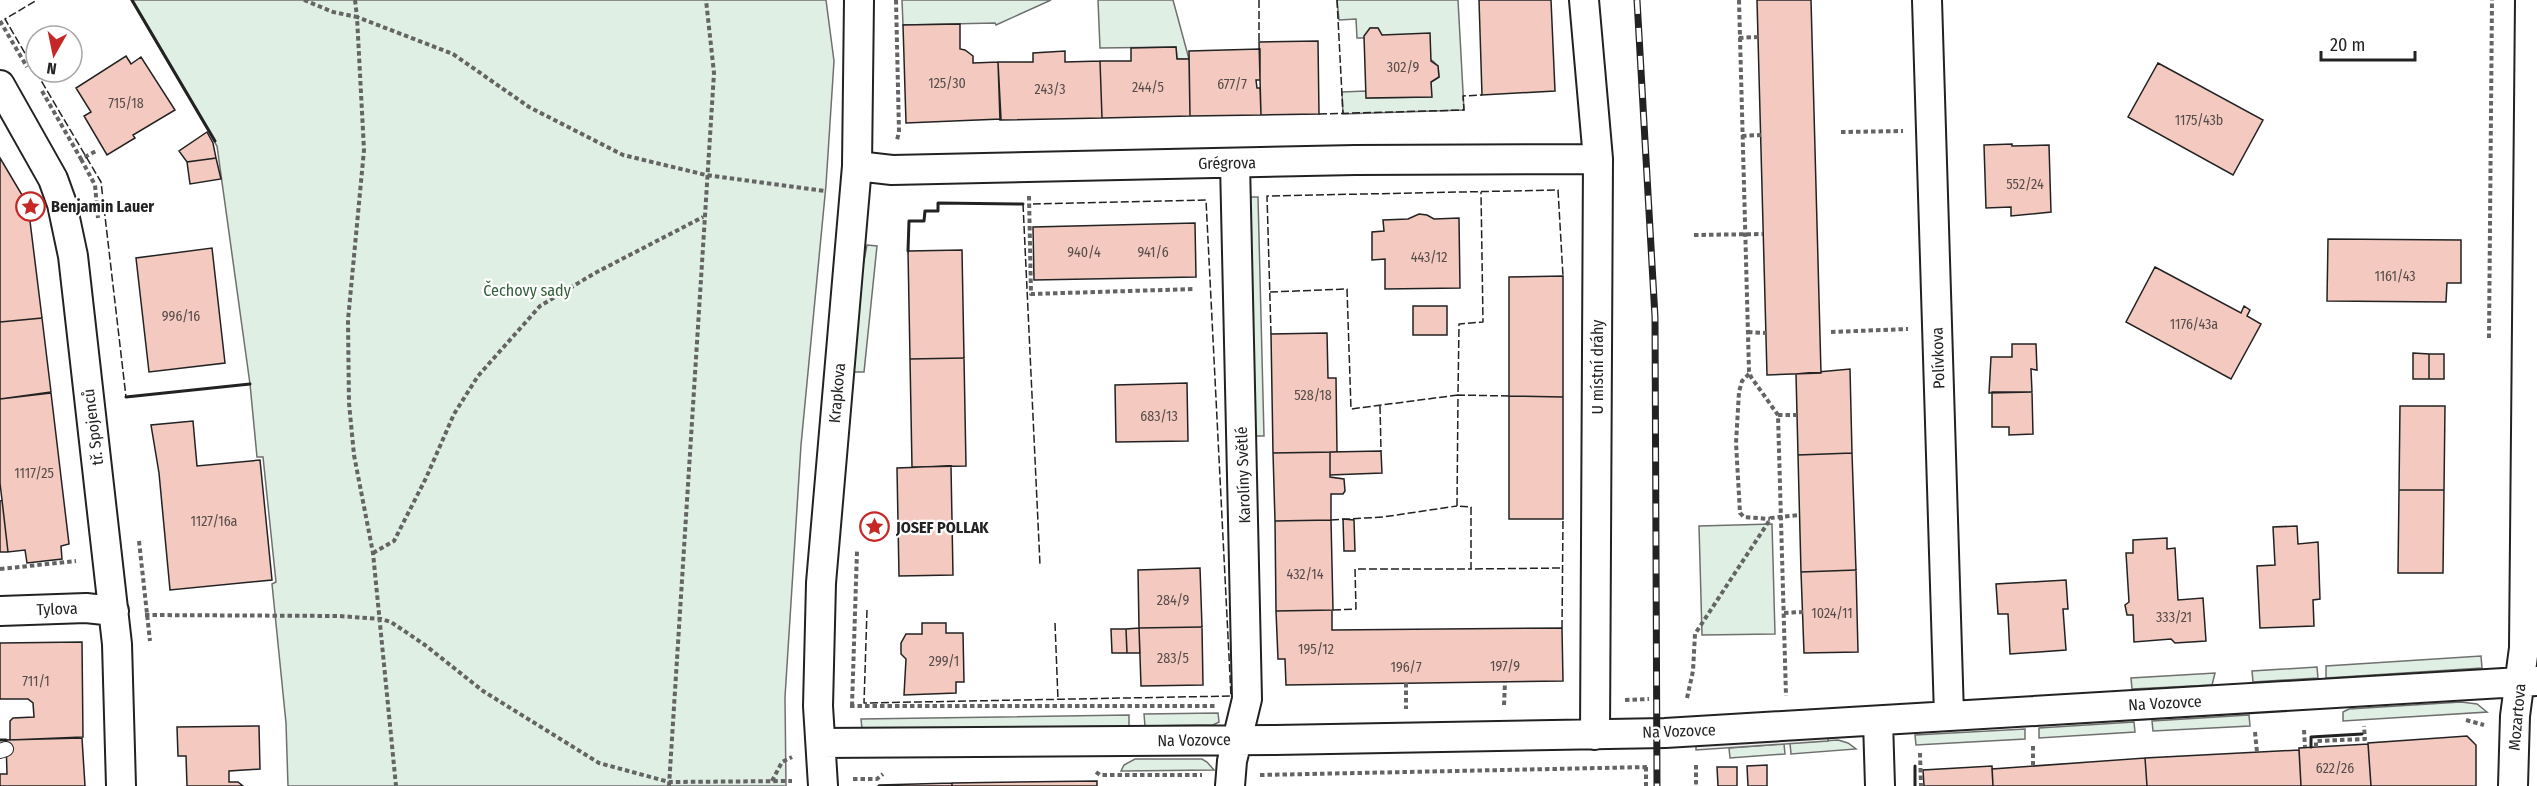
<svg xmlns="http://www.w3.org/2000/svg" width="2537" height="786" font-family="'Fira Sans Condensed',sans-serif">
<rect width="100%" height="100%" fill="#fff"/>
<path fill="#e0efe3" stroke="#6f6f6f" stroke-width="1.5" d="M 131,0 L 826,0 L 834,61 L 826,185 L 801,445 L 785,697 L 786,786 L 288,786 L 286,723 L 272,584 L 276,582 L 263,457 L 257,457 L 250,384 L 217,146 Z
M 902,0 L 1051,0 L 996,25 L 995,23 L 903,25 Z
M 1098,0 L 1173,0 L 1189,59 L 1177,59 L 1176,47 L 1100,48 Z
M 1337,0 L 1458,0 L 1464,110 L 1343,114 L 1342,92 L 1366,91 L 1367,98 L 1431,97 L 1431,82 L 1439,77 L 1438,66 L 1433,61 L 1382,35 L 1378,28 L 1370,28 L 1364,38 L 1357,38 L 1356,19 L 1339,20 Z
M 1247,197 L 1258,197 L 1264,436 L 1252,436 Z
M 867,245 L 877,246 L 864,372 L 846,372 L 855,307 Z
M 1772,524 L 1775,634 L 1702,635 L 1699,526 Z
M 2481,656 L 2482,668 L 2326,678 L 2326,666 Z
M 2317,667 L 2318,678 L 2253,682 L 2252,671 Z
M 2215,673 L 2212,685 L 2132,689 L 2131,678 Z
M 2461,702 L 2477,704 L 2487,712 L 2343,721 L 2343,712 L 2349,709 Z
M 1218,713 L 1219,722 L 1213,725 L 1145,726 L 1144,714 Z
M 1129,715 L 1129,726 L 862,729 L 861,719 Z
M 2249,715 L 2250,726 L 2153,731 L 2152,721 Z
M 2134,722 L 2135,732 L 2039,738 L 2039,728 Z
M 2025,729 L 2025,739 L 1916,745 L 1915,735 Z
M 1838,740 L 1848,743 L 1856,749 L 1791,754 L 1790,743 Z
M 1784,744 L 1785,754 L 1730,758 L 1729,748 Z
M 1135,759 L 1202,759 L 1207,762 L 1214,770 L 1121,771 L 1124,765 Z"/>
<path fill="#ededed" stroke="#6f6f6f" stroke-width="1.5" d="M 1828,731 L 1828,741 L 1696,750 L 1696,739 Z"/>
<path fill="#f3c9c0" stroke="#222" stroke-width="1.5" d="M 1479,0 L 1551,0 L 1555,91 L 1482,95 Z
M 1757,0 L 1811,0 L 1821,373 L 1767,375 Z
M 960,24 L 960,49 L 965,50 L 973,56 L 973,63 L 998,62 L 1001,119 L 906,123 L 903,25 Z
M 1370,28 L 1378,28 L 1382,35 L 1430,33 L 1431,61 L 1438,66 L 1439,77 L 1431,82 L 1432,97 L 1366,98 L 1364,36 Z
M 1318,41 L 1319,114 L 1261,115 L 1259,42 Z
M 1176,47 L 1177,59 L 1189,59 L 1190,116 L 1102,118 L 1100,61 L 1131,61 L 1131,48 Z
M 1260,49 L 1260,80 L 1256,80 L 1257,88 L 1260,88 L 1261,115 L 1190,116 L 1189,51 Z
M 1065,51 L 1065,62 L 1100,61 L 1102,118 L 1000,120 L 998,62 L 1033,62 L 1033,53 Z
M 126,56 L 131,64 L 141,57 L 175,110 L 133,135 L 135,138 L 107,155 L 84,116 L 91,112 L 76,88 Z
M 2158,63 L 2263,120 L 2233,175 L 2128,117 Z
M 207,132 L 213,143 L 216,158 L 187,162 L 179,151 Z
M 2012,144 L 2012,146 L 2049,145 L 2051,212 L 2011,216 L 2011,207 L 1986,208 L 1984,145 Z
M 0,158 L 28,205 L 42,318 L 0,322 Z
M 216,158 L 221,179 L 190,184 L 187,162 Z
M 1419,214 L 1427,215 L 1434,219 L 1459,218 L 1460,288 L 1385,289 L 1385,259 L 1372,260 L 1372,232 L 1384,231 L 1383,220 L 1408,219 Z
M 1195,223 L 1196,277 L 1034,280 L 1033,227 Z
M 2328,239 L 2461,240 L 2461,283 L 2447,283 L 2446,302 L 2327,301 Z
M 212,248 L 225,363 L 149,372 L 136,258 Z
M 962,250 L 964,358 L 910,359 L 908,251 Z
M 2155,267 L 2241,313 L 2244,306 L 2250,310 L 2247,316 L 2261,324 L 2231,379 L 2126,322 Z
M 1563,276 L 1563,397 L 1509,396 L 1509,277 Z
M 1413,306 L 1447,306 L 1447,335 L 1413,335 Z
M 42,318 L 51,392 L 0,399 L 0,322 Z
M 1327,333 L 1328,378 L 1336,378 L 1337,452 L 1273,453 L 1271,334 Z
M 2012,344 L 2036,344 L 2037,370 L 2031,369 L 2032,392 L 1989,393 L 1991,357 L 2012,357 Z
M 2413,353 L 2429,354 L 2429,379 L 2413,379 Z
M 2429,354 L 2444,354 L 2444,379 L 2429,379 Z
M 964,358 L 966,466 L 912,467 L 910,359 Z
M 1850,369 L 1852,453 L 1798,455 L 1796,374 Z
M 1187,383 L 1188,441 L 1116,442 L 1115,385 Z
M 1992,392 L 2032,392 L 2033,434 L 2009,435 L 2009,427 L 1992,427 Z
M 51,393 L 69,544 L 61,546 L 62,559 L 27,563 L 25,550 L 8,552 L 0,483 L 0,399 Z
M 1509,396 L 1563,397 L 1563,519 L 1509,519 Z
M 2400,406 L 2445,406 L 2444,490 L 2399,490 Z
M 193,421 L 197,466 L 260,460 L 272,580 L 170,590 L 159,473 L 151,425 Z
M 1381,451 L 1382,473 L 1330,475 L 1330,452 Z
M 1330,452 L 1330,477 L 1344,479 L 1345,491 L 1343,494 L 1331,494 L 1331,520 L 1275,521 L 1273,453 Z
M 1852,453 L 1856,570 L 1801,572 L 1798,455 Z
M 951,466 L 953,575 L 899,576 L 897,468 Z
M 2399,490 L 2444,490 L 2443,573 L 2398,573 Z
M 2,500 L 8,552 L 0,552 L 0,501 Z
M 1343,519 L 1354,520 L 1355,551 L 1344,551 Z
M 1331,520 L 1333,610 L 1276,611 L 1275,521 Z
M 2297,526 L 2298,544 L 2318,542 L 2320,599 L 2313,600 L 2314,626 L 2260,628 L 2257,566 L 2275,565 L 2273,527 Z
M 2167,538 L 2167,549 L 2175,548 L 2178,600 L 2203,598 L 2206,641 L 2175,643 L 2171,639 L 2134,642 L 2133,615 L 2127,615 L 2125,605 L 2129,602 L 2126,553 L 2133,553 L 2133,540 Z
M 1200,568 L 1202,627 L 1139,628 L 1138,570 Z
M 1856,570 L 1858,652 L 1804,653 L 1801,572 Z
M 2066,580 L 2068,609 L 2063,609 L 2066,650 L 2010,654 L 2008,614 L 1998,614 L 1996,584 Z
M 1332,610 L 1332,630 L 1562,628 L 1563,681 L 1286,685 L 1285,659 L 1278,659 L 1276,611 Z
M 922,623 L 946,623 L 946,633 L 963,633 L 964,682 L 956,682 L 956,693 L 904,695 L 906,659 L 901,654 L 901,643 L 906,634 L 922,634 Z
M 1202,627 L 1203,685 L 1141,686 L 1139,628 Z
M 1139,628 L 1140,653 L 1127,653 L 1126,629 Z
M 1111,629 L 1126,629 L 1127,653 L 1112,653 Z
M 82,642 L 83,737 L 10,740 L 10,721 L 13,718 L 34,717 L 33,703 L 28,699 L 0,699 L 0,643 Z
M 259,726 L 260,769 L 229,771 L 229,782 L 238,782 L 243,786 L 187,786 L 186,756 L 178,756 L 177,727 Z
M 2467,736 L 2476,745 L 2476,786 L 2371,786 L 2368,743 Z
M 82,738 L 85,786 L 0,786 L 0,774 L 7,774 L 6,740 Z
M 2368,744 L 2371,786 L 2301,786 L 2299,748 Z
M 2299,750 L 2301,786 L 2147,786 L 2145,758 Z
M 2145,758 L 2147,786 L 1993,786 L 1992,769 Z
M 1767,765 L 1767,786 L 1748,786 L 1747,766 Z
M 1992,766 L 1993,786 L 1924,786 L 1923,770 Z
M 1717,767 L 1737,767 L 1737,786 L 1718,786 Z
M 1097,781 L 1097,786 L 952,786 L 952,783 Z
M 952,783 L 952,786 L 878,786 L 879,785 Z"/>
<g fill="none" stroke-linecap="round" stroke-linejoin="round">
<defs>
<path id="service" d="M 0,751 L 6,749"/>
<path id="minor" d="M 1584,0 L 1598,159 L 1595,735
M 1927,0 L 1949,715
M 0,85 L 53,179 L 62,204 L 73,256 L 117,644 L 121,786
M 857,166 L 892,170 L 1355,160 L 1598,159
M 0,611 L 86,608 L 114,611
M 1878,721 L 1880,786
M 821,743 L 1275,740 L 1665,733 L 2537,681
M 823,786 L 818,706 L 821,583 L 857,166 L 859,0
M 1230,786 L 1232,761 L 1247,699 L 1235,163
M 2513,786 L 2515,716 L 2524,648 L 2530,0"/>
</defs>
<use href="#service" stroke="#222" stroke-width="16"/>
<use href="#minor" stroke="#222" stroke-width="32"/>
<path stroke="#646464" stroke-width="4" stroke-dasharray="4.5 3" stroke-linecap="butt" d="M 304,0 L 333,12 L 357,17 L 364,150 L 348,320 L 349,403 L 354,455 L 373,553 L 396,786
M 355,0 L 357,17 L 453,54 L 529,107 L 623,155 L 706,175 L 825,191
M 896,0 L 899,132 L 897,140
M 1739,0 L 1749,371 L 1751,377 L 1778,415 L 1786,696
M 0,21 L 27,67
M 1739,38 L 1758,37
M 42,91 L 81,159 L 98,150
M 1841,132 L 1903,131
M 1742,136 L 1761,135
M 81,159 L 95,185 L 98,218
M 1029,196 L 1031,294 L 1195,289
M 1694,235 L 1763,234
M 1748,332 L 1766,333
M 1831,332 L 1908,329
M 2489,338 L 2492,0
M 1749,374 L 1742,381 L 1739,392 L 1736,443 L 1740,513 L 1744,517 L 1770,519
M 1778,415 L 1797,415
M 139,541 L 150,641
M 373,553 L 394,541 L 426,478 L 454,414 L 478,376 L 540,306 L 595,273 L 703,217
M 0,569 L 76,561
M 1784,613 L 1803,612
M 145,615 L 339,616 L 381,619 L 391,622 L 425,645 L 483,691 L 599,763 L 669,782 L 792,781
M 1406,683 L 1406,709
M 1687,698 L 1693,671 L 1695,634 L 1771,518 L 1800,515
M 1625,700 L 1649,699
M 1504,705 L 1505,682
M 850,706 L 1215,706
M 852,706 L 857,551
M 2466,720 L 2484,725
M 2304,730 L 2305,747
M 2255,732 L 2257,752
M 2033,746 L 2033,766
M 2316,747 L 2316,741 L 2365,739 L 2364,726
M 1920,753 L 1921,786
M 1696,765 L 1696,786
M 1646,767 L 1646,786
M 1096,772 L 1100,775 L 1202,775
M 1260,775 L 1649,767
M 853,779 L 877,779 L 883,774
M 772,781 L 782,762 L 792,757
M 669,786 L 714,73 L 706,0"/>
<use href="#service" stroke="#fff" stroke-width="14"/>
<use href="#minor" stroke="#fff" stroke-width="28"/>
<defs>
<path id="rail" d="M 1637,0 L 1655,317 L 1657,786"/>
</defs>
<use href="#rail" stroke="#222" stroke-width="7"/>
<use href="#rail" stroke="#fff" stroke-width="4.5" stroke-dasharray="14" stroke-linecap="butt"/>
<path stroke="#222" stroke-width="1.5" stroke-dasharray="8 3" stroke-linecap="butt" d="M 1259,0 L 1259,42
M 1337,0 L 1343,114
M 36,72 L 101,182 L 126,397
M 36,72 L 5,19 L 37,0
M 1319,114 L 1464,110 L 1463,96 L 1482,95
M 1023,204 L 1040,565
M 1270,292 L 1347,289 L 1351,409 L 1458,395 L 1459,324 L 1483,322 L 1481,192
M 1271,334 L 1267,196 L 1558,190 L 1563,276
M 1509,396 L 1458,395 L 1457,506 L 1471,507 L 1471,569 L 1562,568
M 1380,406 L 1381,451
M 1331,520 L 1383,517 L 1457,506
M 867,610 L 864,703 L 1231,696 L 1206,200 L 1033,204
M 1333,610 L 1356,609 L 1355,569 L 1471,569
M 1055,623 L 1058,700
M 1562,628 L 1563,519"/>
<path stroke="#222" stroke-width="3" d="M 132,0 L 215,141
M 908,251 L 909,221 L 924,221 L 925,211 L 938,211 L 938,203 L 1023,204
M 126,397 L 250,384
M 0,740 L 6,740
M 2311,747 L 2311,737 L 2362,734
M 1915,786 L 1915,766"/>
</g>
<defs>
<symbol id="sight-ring" viewBox="-11 -11 22 22"><circle r="9.5" fill="#fff" stroke="#c62828" stroke-width="1.5"/><path d="M0-6L1.8-2.2L6-1.7L2.9 1.2L3.7 5.4L0 3.3L-3.7 5.4L-2.9 1.2L-6-1.7L-1.8-2.2Z" fill="#c62828"/></symbol>
</defs>
<g fill-rule="evenodd">
<use href="#sight-ring" x="14" y="190" width="33" height="33"/>
<use href="#sight-ring" x="858" y="510" width="33" height="33"/>
</g>
<g text-anchor="middle" dominant-baseline="central" stroke-width="4.5" stroke-linejoin="round" paint-order="stroke">
<g font-size="14" fill="#564c4a">
<text x="1403" y="67">302/9</text>
<text x="947" y="83">125/30</text>
<text x="1232" y="84">677/7</text>
<text x="1148" y="87">244/5</text>
<text x="1050" y="89">243/3</text>
<text x="126" y="103">715/18</text>
<text x="2199" y="120">1175/43b</text>
<text x="2025" y="184">552/24</text>
<text x="1084" y="252">940/4</text>
<text x="1153" y="252">941/6</text>
<text x="1429" y="257">443/12</text>
<text x="2395" y="276">1161/43</text>
<text x="181" y="316">996/16</text>
<text x="2194" y="324">1176/43a</text>
<text x="1313" y="395">528/18</text>
<text x="1159" y="416">683/13</text>
<text x="34" y="473">1117/25</text>
<text x="214" y="521">1127/16a</text>
<text x="1305" y="574">432/14</text>
<text x="1173" y="600">284/9</text>
<text x="1832" y="613">1024/11</text>
<text x="2174" y="617">333/21</text>
<text x="1316" y="649">195/12</text>
<text x="1173" y="658">283/5</text>
<text x="944" y="661">299/1</text>
<text x="1505" y="666">197/9</text>
<text x="1406" y="667">196/7</text>
<text x="36" y="681">711/1</text>
<text x="2335" y="768">622/26</text>
</g>
<g font-size="16" fill="#222" stroke="#fff">
<text transform="translate(1227 163) rotate(-1)">Grégrova</text>
<text transform="translate(1938 358) rotate(-92)">Polívkova</text>
<text transform="translate(1597 367) rotate(-90)">U místní dráhy</text>
<text transform="translate(837 393) rotate(-85)">Krapkova</text>
<text transform="translate(93 427) rotate(-97)">tř. Spojenců</text>
<text transform="translate(1243 475) rotate(-92)">Karolíny Světlé</text>
<text transform="translate(57 609) rotate(-2)">Tylova</text>
<text transform="translate(2165 703) rotate(-3)">Na Vozovce</text>
<text transform="translate(2517 717) rotate(-85)">Mozartova</text>
<text transform="translate(1679 731) rotate(-2)">Na Vozovce</text>
<text transform="translate(1194 740) rotate(-1)">Na Vozovce</text>
</g>
<g font-size="16" font-weight="bold" fill="#222" stroke="#fff" text-anchor="start">
<text x="51" y="206">Benjamin Lauer</text>
<text x="896" y="527">JOSEF POLLAK</text>
</g>
<g font-size="16" fill="#2f5e38" stroke="#fff">
<text x="527" y="290">Čechovy sady</text>
</g>
</g>
<g transform="translate(54 54) rotate(189)"><circle r="28" fill="#ffffff" stroke="#a7a7a7" stroke-width="1.5"/>
<path d="M0-4.5L10 22L0 15L-10 22Z" fill="#c62828"/>
<text y="-9" font-size="16" font-weight="bold" text-anchor="middle" fill="#222222">N</text>
</g>
<path d="M2321 51v9h94v-9" fill="none" stroke="#222222" stroke-width="3"/>
<text x="2330" y="51" font-size="18" fill="#222222" stroke="#ffffff" stroke-width="4.5" paint-order="stroke">20 m</text>
</svg>
